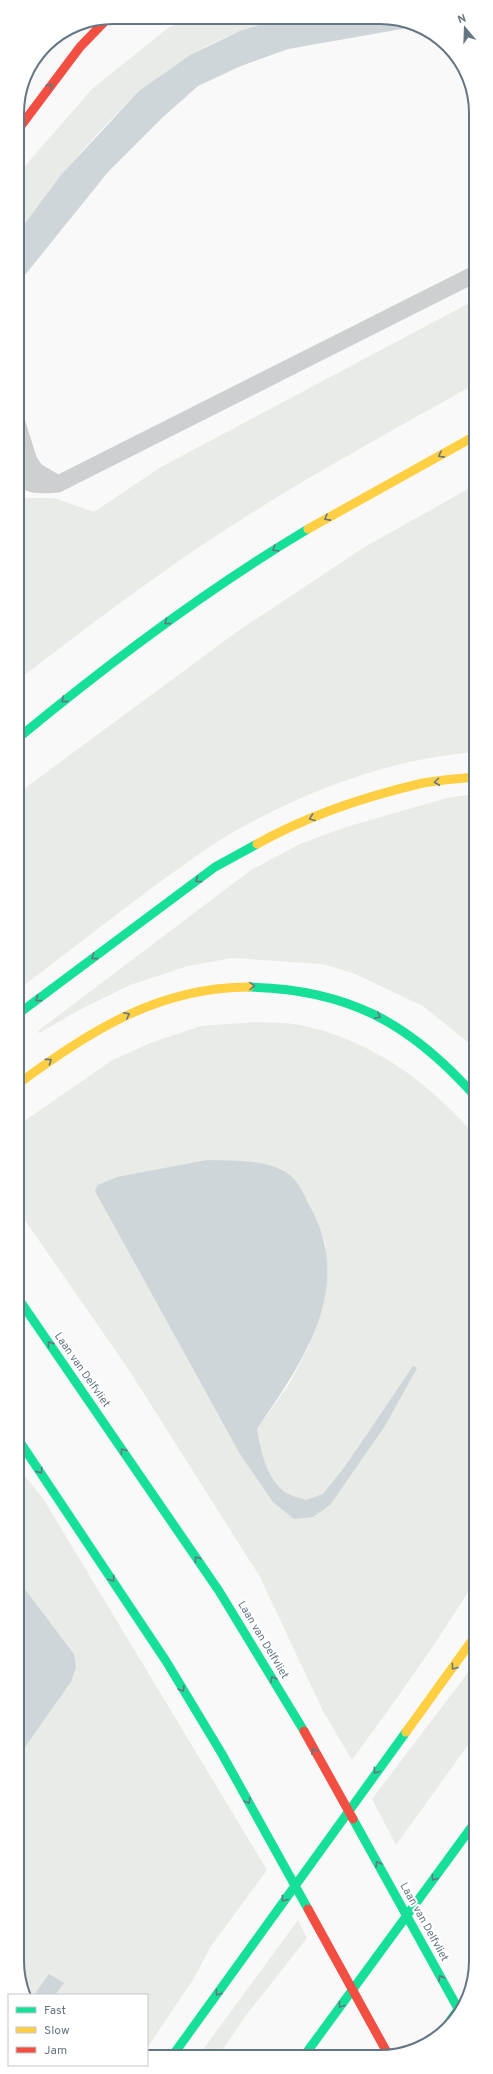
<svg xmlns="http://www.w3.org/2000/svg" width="493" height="2074" font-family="Overpass,sans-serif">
<rect width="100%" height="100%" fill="#f9f9f9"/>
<path fill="#e8ebe6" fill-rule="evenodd" d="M 190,18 L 282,18 C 251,28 217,38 189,56 C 118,100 66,168 17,234 L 17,177 L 25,166 L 92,89 L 168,28 Z
M 63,33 L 32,76 L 27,72 L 45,45 Z
M 475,300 L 475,384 C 384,435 292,485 205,543 C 140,587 79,633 17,681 L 17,493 L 26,498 L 54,498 L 94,512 L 161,467 Z
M 475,485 L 475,752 C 390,759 310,789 235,831 C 207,847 180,868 153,887 C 107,921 63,956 18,990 L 17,794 L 238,631 L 363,548 Z
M 475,794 L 475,1048 L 423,1006 L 353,973 L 322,964 L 232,958 L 188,966 L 130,985 L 85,1007 L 39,1033 L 38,1031 L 251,870 L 300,844 L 346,827 L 447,798 Z
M 255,1022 C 272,1023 292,1022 309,1027 C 376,1043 432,1085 476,1137 L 476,1579 C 438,1642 395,1701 352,1760 L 323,1711 L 260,1577 L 129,1370 L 22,1216 L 18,1209 L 18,1128 L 20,1124 L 111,1061 L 150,1043 L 201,1026 ZM 300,1187 L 316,1218 L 326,1245 L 309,1346 L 289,1384 L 257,1429 Z
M 18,1467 L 44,1500 L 267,1870 L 211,1946 L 194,1978 L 147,2048 L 147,1995 L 24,1995 L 18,1974 L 18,1757 L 71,1682 L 74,1654 L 18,1580 Z
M 476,1662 L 476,1734 L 396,1845 L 372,1799 Z
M 298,1920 L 307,1938 L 247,2014 L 218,2056 L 199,2055 Z"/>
<path fill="#ced6d9" d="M 282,18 L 399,19 L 419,26 L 288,49 L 241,66 L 198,86 L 162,118 L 108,172 L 25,275 L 17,273 L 17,234 L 61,175 L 139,91 L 190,55 L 240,31 Z
M 207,1160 C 232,1161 261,1159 284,1171 C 298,1178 305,1197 312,1210 C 354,1291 302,1362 257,1429 C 261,1452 266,1478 286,1493 C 291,1496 300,1498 306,1500 L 323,1494 L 346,1465 L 413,1366 L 417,1368 L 385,1426 L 330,1505 L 313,1517 L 294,1519 L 273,1502 L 240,1454 L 95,1191 L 98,1185 L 117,1177 Z
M 18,1580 L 74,1654 L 76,1667 L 71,1682 L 18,1757 Z
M 49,1974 L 64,1983 L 55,1995 L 34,1995 Z"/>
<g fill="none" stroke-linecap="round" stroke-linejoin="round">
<path stroke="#cecfd0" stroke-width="17" d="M 17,423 L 29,461 L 36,471 L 58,484
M 17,473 C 26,488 44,485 58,484 L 475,274"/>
<path stroke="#16e098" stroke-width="9" d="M 17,739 C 110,662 204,591 308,529
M 249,987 C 348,989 410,1023 475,1096
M 18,1014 L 215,867 L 257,844
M 18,1298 L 219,1591 L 304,1731
M 18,1439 L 166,1661 L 222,1754 L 308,1909
M 353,1819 L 460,2012
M 442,2032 L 469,1994
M 173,2055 L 406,1732
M 304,2056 L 476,1821"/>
<path stroke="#ffcf43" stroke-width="9" d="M 308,529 L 475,436
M 257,844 C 307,816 367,796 423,783 C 440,780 458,779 475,777
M 18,1084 C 88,1032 158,987 249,987
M 406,1732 L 476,1635"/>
<path stroke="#f24e42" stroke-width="9" d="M 17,131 L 80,47 L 108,18
M 304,1731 L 353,1819
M 308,1909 L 389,2056"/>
</g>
<defs><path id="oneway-chevron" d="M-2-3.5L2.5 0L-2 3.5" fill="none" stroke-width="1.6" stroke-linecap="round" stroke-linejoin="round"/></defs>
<g stroke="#657683">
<use href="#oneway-chevron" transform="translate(50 86) rotate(-52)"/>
<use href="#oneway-chevron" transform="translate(441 455) rotate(152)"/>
<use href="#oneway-chevron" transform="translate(327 518) rotate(151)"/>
<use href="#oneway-chevron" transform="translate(275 549) rotate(148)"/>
<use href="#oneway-chevron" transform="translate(167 622) rotate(144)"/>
<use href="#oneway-chevron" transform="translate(64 700) rotate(140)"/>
<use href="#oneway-chevron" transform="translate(437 782) rotate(173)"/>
<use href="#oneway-chevron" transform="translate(312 818) rotate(159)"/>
<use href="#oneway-chevron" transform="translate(198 880) rotate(144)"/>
<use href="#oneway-chevron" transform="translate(94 957) rotate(144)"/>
<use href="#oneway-chevron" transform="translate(252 986) rotate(-1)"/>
<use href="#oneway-chevron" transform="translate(38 999) rotate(143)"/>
<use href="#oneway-chevron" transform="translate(127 1015) rotate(-27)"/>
<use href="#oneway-chevron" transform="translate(378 1016) rotate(29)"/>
<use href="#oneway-chevron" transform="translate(49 1061) rotate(-36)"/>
<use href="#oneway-chevron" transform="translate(50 1344) rotate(-125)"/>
<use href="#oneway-chevron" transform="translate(123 1451) rotate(-125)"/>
<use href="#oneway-chevron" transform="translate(40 1471) rotate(55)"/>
<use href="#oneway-chevron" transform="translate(197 1559) rotate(-125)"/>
<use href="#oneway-chevron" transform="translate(112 1579) rotate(57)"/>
<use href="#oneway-chevron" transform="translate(454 1667) rotate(126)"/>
<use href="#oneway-chevron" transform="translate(273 1679) rotate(-121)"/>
<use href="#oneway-chevron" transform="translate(182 1689) rotate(59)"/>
<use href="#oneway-chevron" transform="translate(314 1751) rotate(-119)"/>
<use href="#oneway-chevron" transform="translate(376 1771) rotate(126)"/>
<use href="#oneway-chevron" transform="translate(248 1801) rotate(61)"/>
<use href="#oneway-chevron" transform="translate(378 1864) rotate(-119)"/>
<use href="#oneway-chevron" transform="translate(434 1878) rotate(126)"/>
<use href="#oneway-chevron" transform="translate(284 1899) rotate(126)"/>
<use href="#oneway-chevron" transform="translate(441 1978) rotate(-119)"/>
<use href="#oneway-chevron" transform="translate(218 1993) rotate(125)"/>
<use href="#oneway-chevron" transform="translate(341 2005) rotate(126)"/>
</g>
<g text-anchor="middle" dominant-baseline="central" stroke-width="4" stroke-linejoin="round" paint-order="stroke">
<g font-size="11" fill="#657683" stroke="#fff">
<text transform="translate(82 1370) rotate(55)">Laan van Delfvliet</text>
<text transform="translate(263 1640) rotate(59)">Laan van Delfvliet</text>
<text transform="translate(424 1922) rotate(61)">Laan van Delfvliet</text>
</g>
</g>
<path d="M0 0H493V2074H0ZM113 24H380A89 89 0 0 1 469 113V1961A89 89 0 0 1 380 2050H113A89 89 0 0 1 24 1961V113A89 89 0 0 1 113 24Z" fill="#fff" fill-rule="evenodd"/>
<path fill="none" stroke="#657683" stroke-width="2" d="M113 24H380A89 89 0 0 1 469 113V1961A89 89 0 0 1 380 2050H113A89 89 0 0 1 24 1961V113A89 89 0 0 1 113 24Z"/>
<rect x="8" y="1994" width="140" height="72" fill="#ffffff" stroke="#c1c8cd"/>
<rect x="16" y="2007" width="20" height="6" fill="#16e098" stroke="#c1c8cd"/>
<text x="44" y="2014" font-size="12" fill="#657683">Fast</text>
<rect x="16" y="2027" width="20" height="6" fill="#ffcf43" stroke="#c1c8cd"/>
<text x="44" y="2034" font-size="12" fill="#657683">Slow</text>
<rect x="16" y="2047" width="20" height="6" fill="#f24e42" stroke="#c1c8cd"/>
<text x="44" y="2054" font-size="12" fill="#657683">Jam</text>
<g transform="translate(465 28) rotate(341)" stroke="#ffffff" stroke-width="3" paint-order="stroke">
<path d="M0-3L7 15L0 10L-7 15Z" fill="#657683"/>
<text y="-6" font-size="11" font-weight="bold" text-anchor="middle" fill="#657683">N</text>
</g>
</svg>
